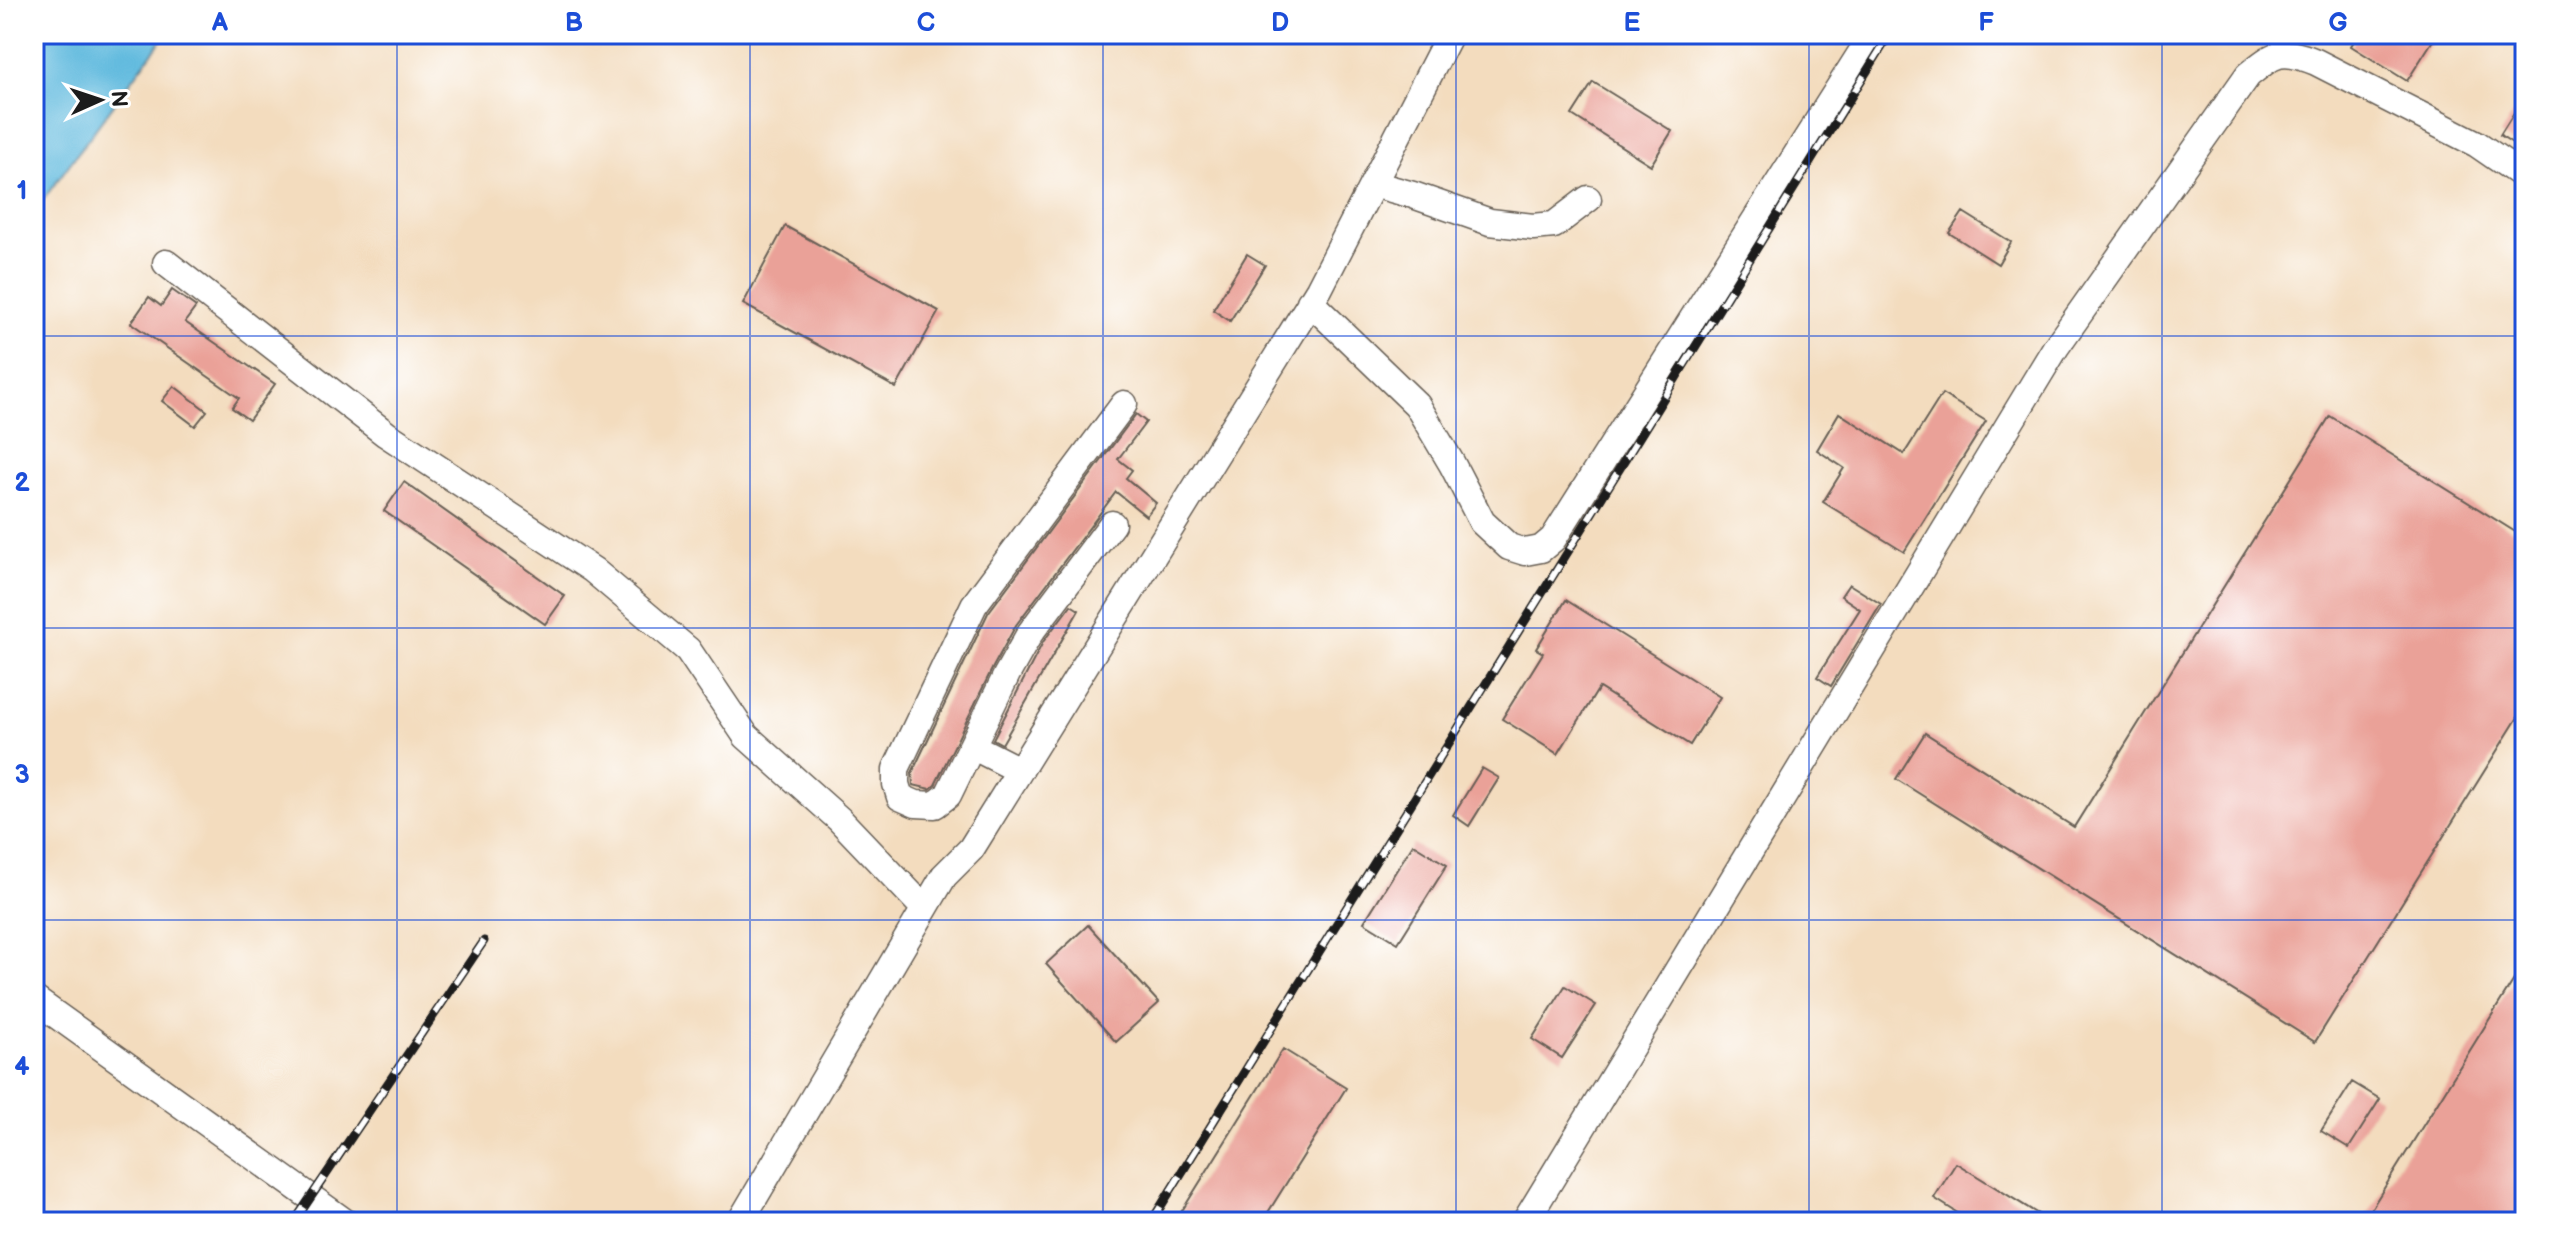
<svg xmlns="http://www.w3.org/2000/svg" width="2559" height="1256" font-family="'Balsamiq Sans',sans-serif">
<rect width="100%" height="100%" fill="#fff"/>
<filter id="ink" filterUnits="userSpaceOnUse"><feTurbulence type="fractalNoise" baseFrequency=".0125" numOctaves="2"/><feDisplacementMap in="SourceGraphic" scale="16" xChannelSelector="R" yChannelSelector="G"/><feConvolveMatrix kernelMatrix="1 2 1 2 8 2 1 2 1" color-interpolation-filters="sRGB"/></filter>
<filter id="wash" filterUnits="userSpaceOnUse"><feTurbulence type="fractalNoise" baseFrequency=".006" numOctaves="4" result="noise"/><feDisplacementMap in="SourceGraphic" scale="32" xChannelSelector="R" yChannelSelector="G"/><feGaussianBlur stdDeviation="1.8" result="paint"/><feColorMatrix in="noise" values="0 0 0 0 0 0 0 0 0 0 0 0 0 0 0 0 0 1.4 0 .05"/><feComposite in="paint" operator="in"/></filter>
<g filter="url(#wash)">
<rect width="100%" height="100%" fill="#f3dcbe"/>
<path fill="#61bade" stroke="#3e6b7d" stroke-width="2" d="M 34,34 L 166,34 L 34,212 Z"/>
<g id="blocks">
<path fill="#eaa198" d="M 2358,34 L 2437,34 L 2407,81 L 2351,46 Z
M 1593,82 L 1672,131 L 1651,165 L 1572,115 Z
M 2525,95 L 2525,151 L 2500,135 Z
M 1963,212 L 2011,242 L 1998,264 L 1949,233 Z
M 785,226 L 939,311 L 896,388 L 743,304 Z
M 1247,254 L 1265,265 L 1230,321 L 1213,310 Z
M 172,290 L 196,307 L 185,322 L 275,384 L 249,420 L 232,408 L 239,398 L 131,323 L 149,297 L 161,306 Z
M 174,386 L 207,411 L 195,426 L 162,401 Z
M 1942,394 L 1986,421 L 1904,552 L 1823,502 L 1844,468 L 1817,450 L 1839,413 L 1904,454 Z
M 1136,414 L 1146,422 L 1118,459 L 1132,470 L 1126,478 L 1156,503 L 1146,516 L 1116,492 L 1016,625 L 993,667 L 935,785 L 930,789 L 913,785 L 912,773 L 988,613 Z
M 2330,416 L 2525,538 L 2525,706 L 2315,1042 L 1896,779 L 1925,733 L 2074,827 Z
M 404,482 L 565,596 L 545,624 L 384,511 Z
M 1849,584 L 1881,604 L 1831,686 L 1817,677 L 1860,609 L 1841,596 Z
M 1566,600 L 1720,697 L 1690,745 L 1599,688 L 1558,754 L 1502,719 L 1543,653 L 1536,649 Z
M 1071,605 L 1079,610 L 1002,744 L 993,739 L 1043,642 Z
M 1482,768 L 1499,778 L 1469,826 L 1453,815 Z
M 1413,844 L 1447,865 L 1398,943 L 1364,922 Z
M 1088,925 L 1159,1003 L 1116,1042 L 1046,964 Z
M 2525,962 L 2525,1222 L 2363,1222 Z
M 1565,986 L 1596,1005 L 1562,1058 L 1532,1039 Z
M 1283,1049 L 1346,1088 L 1262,1222 L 1175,1222 Z
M 2352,1082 L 2380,1099 L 2349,1148 L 2321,1131 Z
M 1956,1163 L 2051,1222 L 1972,1222 L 1934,1198 Z"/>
</g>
</g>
<g filter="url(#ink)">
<use href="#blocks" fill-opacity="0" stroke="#675f55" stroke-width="2"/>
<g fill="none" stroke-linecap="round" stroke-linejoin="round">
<defs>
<path id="minor" d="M 1373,184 L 1413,195 L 1490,222 L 1533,227 L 1554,225 L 1588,199
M 166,263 L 386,434 L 593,570 L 688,650 L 746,736 L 839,819 L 924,908
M 1310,302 L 1417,405 L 1452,464 L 1482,522 L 1509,547 L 1525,552 L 1541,549 L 1553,539 L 1873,34
M 1112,524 L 1030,633 L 1007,674 L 948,795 L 935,805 L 916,804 L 900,797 L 896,784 L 896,769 L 974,605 L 1124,404
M 972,746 L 1019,770
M 34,999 L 345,1222
M 740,1222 L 944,876 L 971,849 L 1319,289 L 1450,34
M 1525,1222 L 2056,347 L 2248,75 C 2275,53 2281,48 2316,62 L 2477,144 L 2525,177"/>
</defs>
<use href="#minor" stroke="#675f55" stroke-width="29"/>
<use href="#minor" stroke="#fff" stroke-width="26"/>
<defs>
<path id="rail" d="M 294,1222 L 484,941
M 1151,1222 L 1890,34"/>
</defs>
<use href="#rail" stroke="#1c1c1c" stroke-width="9"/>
<use href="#rail" stroke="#fff" stroke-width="6" stroke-dasharray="18" stroke-linecap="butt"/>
</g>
</g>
<path fill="none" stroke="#1d4ed8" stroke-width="2" stroke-opacity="0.55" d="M 397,34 L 397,1222M 750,34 L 750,1222M 1103,34 L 1103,1222M 1456,34 L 1456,1222M 1809,34 L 1809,1222M 2162,34 L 2162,1222M 34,336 L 2525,336M 34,628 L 2525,628M 34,920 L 2525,920"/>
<rect width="2559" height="1256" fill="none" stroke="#fff" stroke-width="88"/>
<g transform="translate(100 100) rotate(87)" stroke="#ffffff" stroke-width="6" paint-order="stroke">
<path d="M0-6L14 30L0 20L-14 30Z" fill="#1c1c1c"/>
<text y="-12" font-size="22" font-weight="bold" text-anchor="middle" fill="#1c1c1c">N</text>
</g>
<rect x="44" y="44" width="2471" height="1168" fill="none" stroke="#1d4ed8" stroke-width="3"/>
<g font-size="26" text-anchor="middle" font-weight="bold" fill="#1d4ed8">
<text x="220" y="31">A</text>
<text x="574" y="31">B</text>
<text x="926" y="31">C</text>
<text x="1280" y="31">D</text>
<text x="1632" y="31">E</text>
<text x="1986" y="31">F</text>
<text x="2338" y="31">G</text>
<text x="22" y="199">1</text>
<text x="22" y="491">2</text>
<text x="22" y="783">3</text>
<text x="22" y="1075">4</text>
</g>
</svg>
